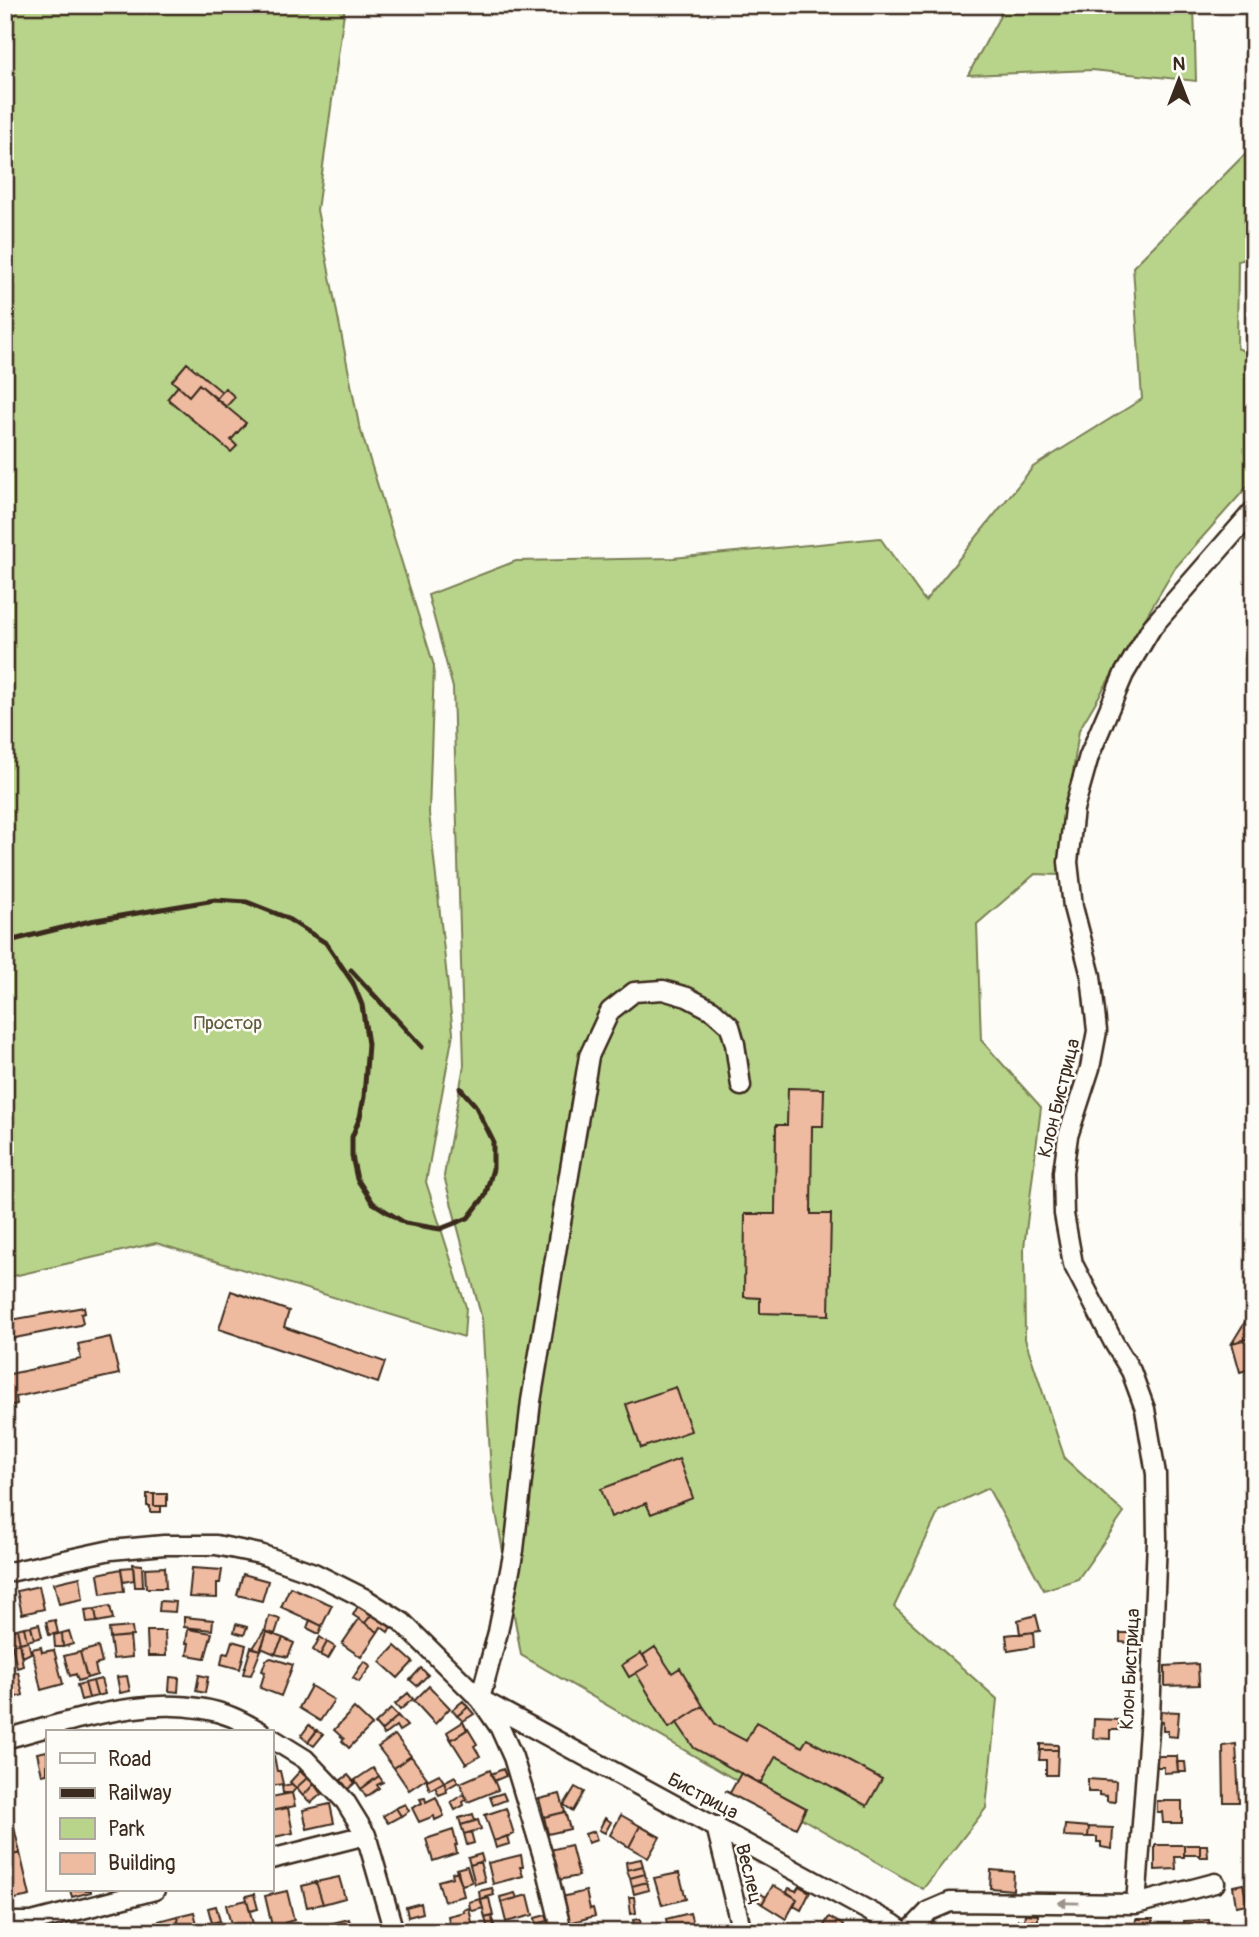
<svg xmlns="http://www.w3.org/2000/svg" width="1259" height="1937" font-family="Pangolin,sans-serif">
<rect width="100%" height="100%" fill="#fdfcf7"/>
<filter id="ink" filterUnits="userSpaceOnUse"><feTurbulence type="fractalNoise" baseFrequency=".0143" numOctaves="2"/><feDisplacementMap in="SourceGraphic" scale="14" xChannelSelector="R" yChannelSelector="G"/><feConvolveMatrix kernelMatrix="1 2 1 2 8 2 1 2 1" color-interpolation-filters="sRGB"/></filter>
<g filter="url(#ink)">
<path fill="#b8d48b" stroke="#7a7f54" stroke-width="2" d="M 5,5 L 345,5 L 317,210 L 359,425 L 434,666 L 429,813 L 453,1033 L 426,1182 L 466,1307 L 464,1337 L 156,1243 L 5,1278 Z
M 1006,5 L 1194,5 L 1196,81 L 1092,70 L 968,75 Z
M 1254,145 L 1254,257 L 1238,261 L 1237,348 L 1254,355 L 1254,479 L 1175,568 L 1079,730 L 1058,875 L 1035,874 L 977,924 L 981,1040 L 1041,1107 L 1024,1248 L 1025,1339 L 1065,1459 L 1124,1513 L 1078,1579 L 1044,1590 L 988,1488 L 939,1511 L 894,1607 L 997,1699 L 986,1808 L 923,1889 L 521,1655 L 492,1489 L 482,1319 L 444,1176 L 464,1065 L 453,688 L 428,595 L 516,561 L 673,558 L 880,538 L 925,601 L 1033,467 L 1142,399 L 1133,267 Z"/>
<path fill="#eebaa0" stroke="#3b2a1e" stroke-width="2" d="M 187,363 L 222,392 L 216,399 L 199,384 L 189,396 L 172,381 Z
M 199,384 L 246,423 L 231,440 L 237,446 L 231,452 L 169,400 L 168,398 L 178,386 L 189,396 Z
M 225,388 L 235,397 L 226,407 L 216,399 Z
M 788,1088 L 824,1089 L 823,1126 L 812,1126 L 811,1214 L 831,1214 L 829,1315 L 760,1313 L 760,1298 L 744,1297 L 745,1214 L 775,1214 L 776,1125 L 787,1125 Z
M 231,1291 L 289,1311 L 284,1327 L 385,1362 L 378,1383 L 219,1329 Z
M 84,1307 L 85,1313 L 81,1314 L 83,1323 L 80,1325 L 5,1340 L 5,1321 Z
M 1254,1317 L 1254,1337 L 1232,1343 L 1246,1320 Z
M 110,1337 L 119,1374 L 16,1397 L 17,1404 L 5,1407 L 5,1375 L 81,1359 L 78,1344 Z
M 1254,1337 L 1254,1368 L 1240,1372 L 1232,1343 Z
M 676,1387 L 691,1431 L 641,1448 L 626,1404 Z
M 679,1459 L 693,1498 L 651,1514 L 646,1503 L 611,1517 L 601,1489 Z
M 147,1494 L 154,1494 L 154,1506 L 161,1506 L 161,1512 L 150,1512 L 150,1506 L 147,1506 Z
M 154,1494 L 167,1494 L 167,1506 L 154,1506 Z
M 133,1564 L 142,1565 L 143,1587 L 135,1587 Z
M 133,1567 L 134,1580 L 123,1582 L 121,1568 Z
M 165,1567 L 166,1588 L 146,1588 L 145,1568 Z
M 192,1568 L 222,1570 L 220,1583 L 217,1583 L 217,1598 L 189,1597 Z
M 121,1569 L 124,1591 L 101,1594 L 98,1574 Z
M 243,1574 L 268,1581 L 262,1601 L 237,1595 Z
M 80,1577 L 83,1599 L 59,1604 L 54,1583 Z
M 39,1586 L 44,1609 L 22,1614 L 17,1591 Z
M 290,1587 L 332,1605 L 322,1626 L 281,1607 Z
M 160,1601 L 176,1602 L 175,1612 L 159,1611 Z
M 110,1606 L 113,1619 L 97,1622 L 95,1609 Z
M 358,1606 L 372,1614 L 365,1623 L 353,1615 Z
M 95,1609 L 97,1622 L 87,1623 L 85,1610 Z
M 372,1614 L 391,1627 L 388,1632 L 381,1627 L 378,1632 L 365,1623 Z
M 1036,1615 L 1040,1631 L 1020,1634 L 1018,1620 Z
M 269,1616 L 280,1619 L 275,1634 L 265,1631 Z
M 184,1617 L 213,1620 L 212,1630 L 184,1627 Z
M 359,1619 L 378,1632 L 361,1657 L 342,1644 Z
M 55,1620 L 58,1633 L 49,1635 L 46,1622 Z
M 310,1620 L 322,1626 L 319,1634 L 307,1628 Z
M 5,1623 L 7,1623 L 11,1645 L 5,1646 Z
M 39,1624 L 42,1637 L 34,1639 L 31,1626 Z
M 236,1624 L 247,1627 L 244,1635 L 234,1632 Z
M 31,1626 L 34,1639 L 27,1641 L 24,1627 Z
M 24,1627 L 27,1641 L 20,1643 L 17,1629 Z
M 132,1627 L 133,1636 L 110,1638 L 109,1629 Z
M 17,1629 L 20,1643 L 11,1645 L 8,1631 Z
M 188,1629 L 212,1633 L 205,1658 L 187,1655 L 189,1643 L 186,1643 Z
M 69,1631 L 73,1644 L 63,1647 L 62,1633 Z
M 147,1631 L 165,1631 L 166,1656 L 148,1656 Z
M 264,1631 L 267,1632 L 261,1650 L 253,1648 Z
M 267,1632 L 283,1638 L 275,1654 L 261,1648 Z
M 1033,1632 L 1034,1647 L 1008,1651 L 1006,1635 Z
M 62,1633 L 63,1647 L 55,1647 L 54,1635 Z
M 1120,1633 L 1130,1633 L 1130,1643 L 1120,1642 Z
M 130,1636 L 132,1657 L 113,1659 L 110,1638 Z
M 320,1637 L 327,1642 L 320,1655 L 313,1650 Z
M 283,1638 L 294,1643 L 288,1657 L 275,1654 Z
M 28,1641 L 31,1653 L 23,1657 L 20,1643 Z
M 232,1641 L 246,1645 L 240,1669 L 221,1664 L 223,1653 L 228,1654 Z
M 327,1642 L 335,1647 L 328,1659 L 320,1655 Z
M 19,1643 L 23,1666 L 17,1668 L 12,1645 Z
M 395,1646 L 413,1662 L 398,1678 L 380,1662 Z
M 41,1647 L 42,1652 L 54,1650 L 63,1684 L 41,1690 L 32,1649 Z
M 98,1647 L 102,1663 L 95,1665 L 97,1675 L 87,1678 L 80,1652 Z
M 251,1647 L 261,1650 L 251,1675 L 243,1674 Z
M 655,1647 L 672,1673 L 680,1668 L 703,1706 L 669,1728 L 636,1673 L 649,1665 L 643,1655 Z
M 80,1652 L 87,1678 L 78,1681 L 76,1674 L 70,1676 L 64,1656 Z
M 641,1653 L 649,1665 L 629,1677 L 622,1665 Z
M 271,1658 L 293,1665 L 281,1696 L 260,1688 L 265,1672 L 262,1671 L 266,1660 Z
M 364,1661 L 371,1666 L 359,1682 L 353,1678 Z
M 1198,1664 L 1199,1685 L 1165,1686 L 1165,1666 Z
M 421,1668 L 428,1675 L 417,1686 L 410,1680 Z
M 18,1672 L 23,1695 L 5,1700 L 5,1675 Z
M 199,1675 L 208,1677 L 205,1693 L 196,1691 Z
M 127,1676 L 130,1691 L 120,1693 L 117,1677 Z
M 170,1677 L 179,1678 L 178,1692 L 169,1691 Z
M 101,1679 L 105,1694 L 97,1696 L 93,1681 Z
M 93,1681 L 97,1696 L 89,1698 L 85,1683 Z
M 85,1683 L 89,1698 L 81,1700 L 77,1685 Z
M 311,1686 L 334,1700 L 320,1721 L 299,1708 Z
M 429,1686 L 450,1708 L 435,1724 L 414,1701 Z
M 408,1693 L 413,1699 L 400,1710 L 395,1704 Z
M 463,1701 L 468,1707 L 457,1716 L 452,1710 Z
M 703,1706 L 716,1725 L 746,1741 L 756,1722 L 802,1747 L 807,1739 L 882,1779 L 867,1806 L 776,1756 L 760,1784 L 694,1748 L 677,1723 Z
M 468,1707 L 474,1714 L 463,1721 L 457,1716 Z
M 354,1708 L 372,1725 L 349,1748 L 342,1741 L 344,1739 L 334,1730 Z
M 391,1709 L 398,1716 L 381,1731 L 375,1724 Z
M 1158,1711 L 1179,1712 L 1177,1737 L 1168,1736 L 1168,1731 L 1163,1731 L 1163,1722 L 1158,1721 Z
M 398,1716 L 407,1726 L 399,1731 L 396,1726 L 384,1735 L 381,1731 Z
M 1094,1719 L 1119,1720 L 1119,1730 L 1110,1730 L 1110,1739 L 1093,1738 Z
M 463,1722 L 467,1730 L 451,1740 L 447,1732 Z
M 309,1725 L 317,1731 L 308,1742 L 301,1736 Z
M 468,1729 L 477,1744 L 474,1746 L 480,1756 L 466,1764 L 451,1740 Z
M 317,1730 L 323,1735 L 314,1746 L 308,1742 Z
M 395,1735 L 411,1756 L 394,1768 L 378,1747 Z
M 1040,1744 L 1058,1745 L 1058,1750 L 1040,1750 Z
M 1236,1744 L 1239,1802 L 1224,1802 L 1223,1746 Z
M 1040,1750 L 1058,1750 L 1057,1775 L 1046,1775 L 1046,1760 L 1039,1760 Z
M 47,1751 L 47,1774 L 42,1775 L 37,1753 Z
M 271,1756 L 274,1756 L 277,1771 L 280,1771 L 283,1784 L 271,1786 Z
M 411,1756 L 427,1778 L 409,1790 L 394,1768 Z
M 1157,1756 L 1177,1756 L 1178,1772 L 1164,1773 L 1164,1767 L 1157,1767 Z
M 1177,1762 L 1185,1762 L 1186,1772 L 1178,1772 Z
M 373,1768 L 379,1776 L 361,1789 L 355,1780 Z
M 503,1769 L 506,1776 L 494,1781 L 491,1774 Z
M 490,1770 L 498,1790 L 468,1802 L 460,1783 Z
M 300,1771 L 307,1778 L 296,1788 L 290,1782 Z
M 741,1773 L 806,1808 L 796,1828 L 725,1791 L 730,1793 Z
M 439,1774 L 444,1782 L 430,1790 L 427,1783 L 427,1780 Z
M 348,1775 L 355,1783 L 348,1789 L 341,1780 Z
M 379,1776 L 383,1782 L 377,1785 L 379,1788 L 366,1797 L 361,1789 Z
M 455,1776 L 458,1782 L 446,1789 L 444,1782 Z
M 307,1778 L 314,1784 L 303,1796 L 296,1788 Z
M 1088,1779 L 1116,1781 L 1115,1802 L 1107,1801 L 1107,1796 L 1099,1795 L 1099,1792 L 1088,1792 Z
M 444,1782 L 447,1792 L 439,1795 L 435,1787 Z
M 292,1784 L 296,1788 L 292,1793 L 283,1793 L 282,1786 Z
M 314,1784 L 321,1794 L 311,1803 L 303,1796 Z
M 575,1787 L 584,1792 L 573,1811 L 564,1805 Z
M 292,1793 L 295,1806 L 271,1811 L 271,1797 Z
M 503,1793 L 506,1800 L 493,1805 L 490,1797 Z
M 464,1794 L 467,1799 L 463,1802 L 464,1805 L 455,1810 L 451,1802 Z
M 560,1794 L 565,1812 L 544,1817 L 539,1799 Z
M 436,1797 L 444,1816 L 435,1820 L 434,1816 L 419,1822 L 412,1808 L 422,1803 L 420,1799 L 425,1798 L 426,1802 Z
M 1157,1801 L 1182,1801 L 1182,1823 L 1163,1823 L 1162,1812 L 1157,1812 Z
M 330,1804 L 334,1823 L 307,1829 L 303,1810 Z
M 405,1804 L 409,1811 L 401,1816 L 396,1808 Z
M 288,1808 L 293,1833 L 274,1837 L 271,1826 L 271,1811 Z
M 396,1808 L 401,1816 L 388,1823 L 383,1816 Z
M 506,1808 L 514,1834 L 494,1841 L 485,1815 Z
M 10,1810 L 20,1853 L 5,1857 L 5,1811 Z
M 565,1812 L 570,1829 L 548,1834 L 544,1817 Z
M 473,1814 L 475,1821 L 461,1825 L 459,1818 Z
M 621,1815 L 640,1826 L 629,1847 L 610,1835 Z
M 605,1818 L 611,1822 L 605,1833 L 599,1830 Z
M 478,1820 L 481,1829 L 464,1834 L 461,1825 Z
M 1246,1820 L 1254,1821 L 1254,1839 L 1249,1839 L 1249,1828 L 1246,1828 Z
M 1065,1825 L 1089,1827 L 1088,1837 L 1064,1836 Z
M 640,1826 L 660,1837 L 648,1858 L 629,1847 Z
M 1089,1827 L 1113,1828 L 1112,1849 L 1101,1847 L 1101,1842 L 1097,1842 L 1097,1837 L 1088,1837 Z
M 453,1830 L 457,1845 L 455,1845 L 457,1853 L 433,1861 L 426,1839 Z
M 594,1831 L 597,1840 L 588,1843 L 585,1834 Z
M 471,1832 L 474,1843 L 467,1845 L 464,1834 Z
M 507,1836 L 509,1844 L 496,1848 L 494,1841 Z
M 571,1845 L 579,1876 L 558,1880 L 550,1850 Z
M 1155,1845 L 1184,1845 L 1184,1857 L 1175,1857 L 1176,1869 L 1155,1870 Z
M 1184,1845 L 1200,1845 L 1200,1855 L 1184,1855 Z
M 1200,1845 L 1207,1845 L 1208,1857 L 1200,1857 Z
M 20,1853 L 30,1896 L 5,1901 L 5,1857 Z
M 481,1854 L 483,1861 L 470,1865 L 468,1858 Z
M 521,1855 L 523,1867 L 520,1867 L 523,1876 L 493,1884 L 488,1863 Z
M 641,1859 L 643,1866 L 627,1870 L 626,1862 Z
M 480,1862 L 485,1881 L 475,1884 L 470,1865 Z
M 467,1866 L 472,1882 L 462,1885 L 456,1869 Z
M 643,1866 L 645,1874 L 630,1878 L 627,1870 Z
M 991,1870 L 1014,1872 L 1013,1890 L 990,1888 Z
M 458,1871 L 464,1896 L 444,1901 L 438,1881 L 453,1877 L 452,1873 Z
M 679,1873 L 686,1899 L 662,1905 L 654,1878 Z
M 645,1874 L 647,1882 L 632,1886 L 630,1878 Z
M 339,1877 L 345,1898 L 323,1904 L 316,1882 Z
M 316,1882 L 323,1904 L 307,1907 L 302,1886 Z
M 647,1882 L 649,1890 L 634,1894 L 632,1886 Z
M 1243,1884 L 1247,1904 L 1236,1906 L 1233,1886 Z
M 773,1885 L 797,1899 L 786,1919 L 762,1904 Z
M 799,1886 L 810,1892 L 801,1910 L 794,1906 L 797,1899 L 787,1892 L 789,1888 L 796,1891 Z
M 492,1888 L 494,1895 L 480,1899 L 479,1891 Z
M 752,1888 L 766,1897 L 762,1904 L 754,1898 L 749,1901 L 748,1896 Z
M 70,1890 L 91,1890 L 91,1892 L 72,1897 Z
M 287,1891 L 294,1920 L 284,1923 L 285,1928 L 273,1930 L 265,1896 Z
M 586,1891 L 590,1909 L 593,1908 L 595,1916 L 569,1923 L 562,1897 Z
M 515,1893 L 517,1898 L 501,1902 L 500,1897 Z
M 254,1894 L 258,1909 L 250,1911 L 246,1896 Z
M 528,1895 L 533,1915 L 506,1922 L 501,1902 Z
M 629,1897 L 634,1897 L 636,1913 L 631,1914 Z
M 489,1898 L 493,1916 L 485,1918 L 481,1900 Z
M 480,1899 L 483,1908 L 473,1911 L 470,1909 L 469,1902 Z
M 247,1900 L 254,1928 L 233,1932 L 226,1905 Z
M 421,1903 L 423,1913 L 408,1917 L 406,1907 Z
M 216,1906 L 220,1921 L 212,1923 L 208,1908 Z
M 469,1908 L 474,1932 L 451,1932 L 448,1916 L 464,1912 L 463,1910 Z
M 194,1912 L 199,1932 L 180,1932 L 177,1916 Z
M 690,1913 L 695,1932 L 669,1932 L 666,1919 Z
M 1025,1914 L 1038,1915 L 1038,1921 L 1024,1920 Z
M 546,1915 L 548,1921 L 536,1924 L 535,1918 Z
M 177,1916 L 180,1932 L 162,1932 L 159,1921 Z
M 491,1916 L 494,1925 L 495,1932 L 489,1932 L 485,1918 Z
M 829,1917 L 843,1925 L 839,1932 L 817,1932 L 818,1930 L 821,1931 Z
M 349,1919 L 353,1932 L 327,1932 L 325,1925 Z
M 640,1919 L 642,1930 L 636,1932 L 633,1920 Z
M 1136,1919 L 1153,1919 L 1153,1929 L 1135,1928 Z
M 1018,1920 L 1038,1921 L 1037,1932 L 1017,1931 Z
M 1209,1920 L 1210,1932 L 1185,1932 L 1184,1921 Z
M 770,1923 L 774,1931 L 757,1932 L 756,1927 Z
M 535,1924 L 537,1932 L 515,1932 L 514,1929 Z
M 136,1925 L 138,1932 L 114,1932 L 114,1931 Z
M 1130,1928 L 1155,1929 L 1155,1932 L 1130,1932 Z"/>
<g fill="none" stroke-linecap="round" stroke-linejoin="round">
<defs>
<path id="street" d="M 741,1086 L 735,1044 L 730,1026 L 712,1010 L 687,997 L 663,990 L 634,992 L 610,1011 L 589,1056 L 531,1401 L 514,1550 L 498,1632 L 480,1699 L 893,1924 L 904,1932
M 5,1573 L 111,1550 L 164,1545 L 216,1545 L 260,1554 L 314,1573 L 364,1598 L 402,1622 L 480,1699 L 500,1728 L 513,1757 L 546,1866 L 562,1932
M 271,1738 L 305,1759 L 345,1801 L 366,1835 L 394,1932
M 5,1739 C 75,1720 162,1689 232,1717 C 242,1721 252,1727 261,1732
M 716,1826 L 742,1932
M 271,1859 L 366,1835
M 1136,1904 L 1150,1717 L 1157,1540 L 1156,1474 L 1145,1409 L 1131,1371 L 1114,1343 L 1073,1264 L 1064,1214 L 1063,1172 L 1068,1136 L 1090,1068 L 1097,1031 L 1091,976 L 1073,907 L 1068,862 L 1074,809 L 1089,756 L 1124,674 L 1152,627 L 1254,510
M 5,1922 L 32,1922 L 155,1890
M 909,1932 L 929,1911 L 950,1902 L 1136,1904 L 1215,1883"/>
</defs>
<use href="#street" stroke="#3b2a1e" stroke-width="23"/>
<use href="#street" stroke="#fdfcf7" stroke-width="18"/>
<path stroke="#3b2a1e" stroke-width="5" d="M 5,942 L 90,921 L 215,900 L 247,902 L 285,917 L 326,943 L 353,983 L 362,1005 L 368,1044 L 364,1097 L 360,1117 L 352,1137 L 352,1156 L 357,1179 L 373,1203 L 405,1223 L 440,1229 L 468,1218 L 485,1196 L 493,1169 L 493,1141 L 475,1105 L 460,1088
M 351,970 L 422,1047"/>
</g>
<defs><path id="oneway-solid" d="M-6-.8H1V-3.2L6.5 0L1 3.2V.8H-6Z" transform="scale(1.75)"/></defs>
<use fill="#9c938a" href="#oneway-solid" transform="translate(1068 1903) rotate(-179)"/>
</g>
<g text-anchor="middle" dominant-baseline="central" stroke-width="5" stroke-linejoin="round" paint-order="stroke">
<g font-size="19" fill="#605d3f" stroke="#fdfcf7">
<text x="228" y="1023">Простор</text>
</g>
<g font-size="19" fill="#3b2a1e" stroke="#fdfcf7">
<text transform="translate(1059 1098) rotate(-76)">Клон Бистрица</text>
<text transform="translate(1130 1669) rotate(-87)">Клон Бистрица</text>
<text transform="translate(703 1796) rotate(28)">Бистрица</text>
<text transform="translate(749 1874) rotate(76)">Веслец</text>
</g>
</g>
<rect width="1259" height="1937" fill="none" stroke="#fdfcf7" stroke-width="28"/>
<rect x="14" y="14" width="1231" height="1909" fill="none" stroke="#3b2a1e" stroke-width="2.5" filter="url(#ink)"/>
<rect x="46" y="1730" width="228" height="161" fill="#fdfcf7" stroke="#afa8a0" stroke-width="2"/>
<rect x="60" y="1753" width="35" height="10" fill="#fdfcf7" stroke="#afa8a0" stroke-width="2"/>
<text x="108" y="1766" font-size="21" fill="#3b2a1e">Road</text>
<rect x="60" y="1788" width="35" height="10" fill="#3b2a1e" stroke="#afa8a0" stroke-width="2"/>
<text x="108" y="1800" font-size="21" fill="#3b2a1e">Railway</text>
<rect x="60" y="1818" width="35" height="21" fill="#b8d48b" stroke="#afa8a0" stroke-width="2"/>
<text x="108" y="1836" font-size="21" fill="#3b2a1e">Park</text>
<rect x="60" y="1853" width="35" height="21" fill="#eebaa0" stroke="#afa8a0" stroke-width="2"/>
<text x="108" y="1870" font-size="21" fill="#3b2a1e">Building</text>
<g transform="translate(1179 80)" stroke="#fdfcf7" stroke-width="5" paint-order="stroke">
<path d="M0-5L12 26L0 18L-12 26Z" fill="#3b2a1e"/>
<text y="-10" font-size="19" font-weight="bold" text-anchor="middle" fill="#3b2a1e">N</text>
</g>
</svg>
